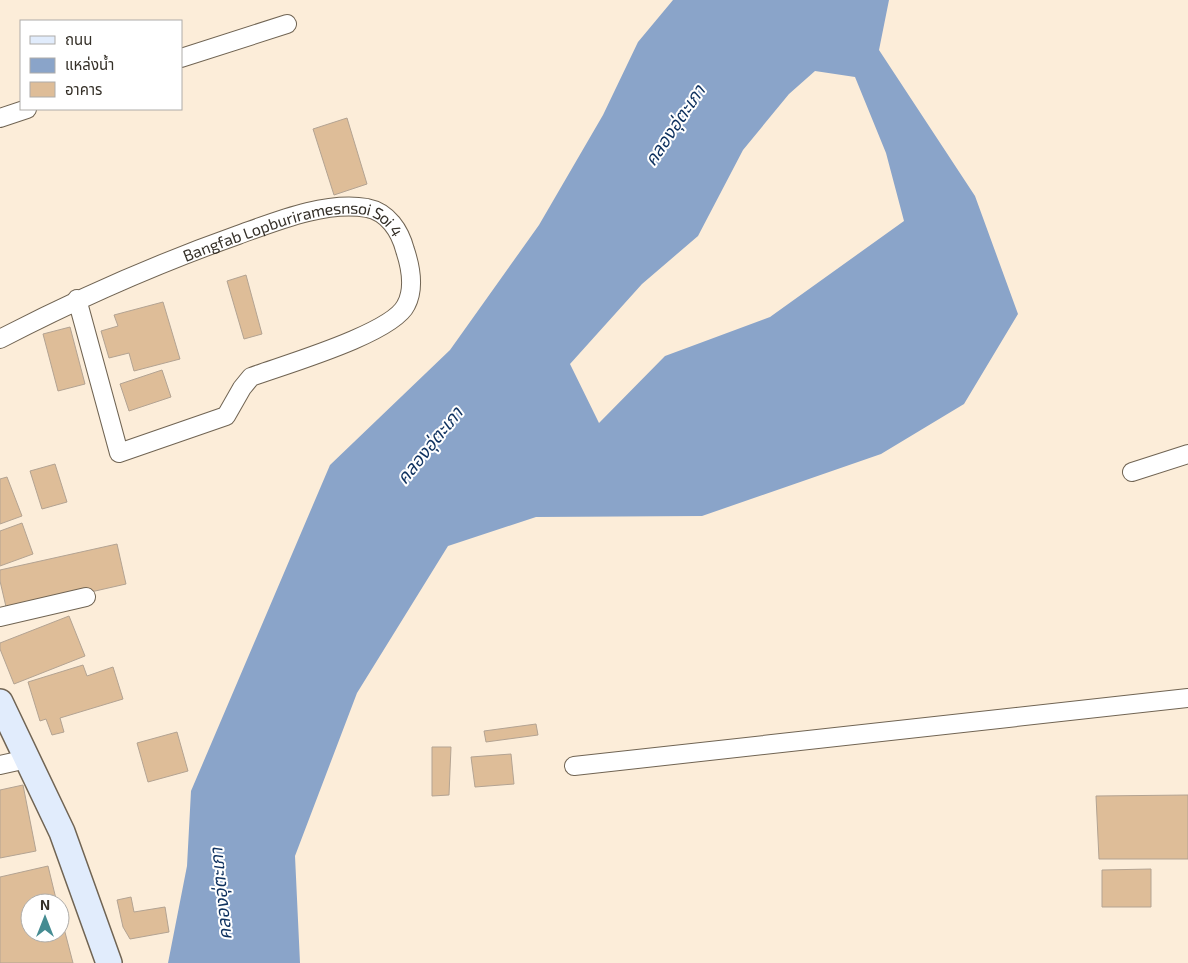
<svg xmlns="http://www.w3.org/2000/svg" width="1188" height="963" font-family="'Exo 2','Noto Sans Thai',sans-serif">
<rect width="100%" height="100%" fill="#fcedd9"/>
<path fill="#8aa4c9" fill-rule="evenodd" d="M 673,0 L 889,0 L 879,50 L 975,196 L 1018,314 L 964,404 L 881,454 L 702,516 L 536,517 L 448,546 L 357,693 L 295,856 L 300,963 L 168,963 L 187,866 L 191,791 L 330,465 L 450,350 L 539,225 L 603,115 L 638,42 ZM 815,71 L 855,77 L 886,153 L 904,221 L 770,317 L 665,356 L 599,423 L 570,364 L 642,284 L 698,236 L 743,150 L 789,94 Z"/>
<path fill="#debd98" stroke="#b3a392" d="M 347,118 L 367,184 L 334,195 L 313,129 Z
M 246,275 L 262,334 L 244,339 L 227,281 Z
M 163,302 L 180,359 L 134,371 L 129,353 L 109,358 L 101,331 L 118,326 L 114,315 Z
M 70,327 L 85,384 L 58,391 L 43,334 Z
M 162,370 L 171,397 L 129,411 L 120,384 Z
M 55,464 L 67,502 L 42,509 L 30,471 Z
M 7,477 L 22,516 L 0,524 L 0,479 Z
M 22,523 L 33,554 L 0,566 L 0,531 Z
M 117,544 L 126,584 L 7,611 L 0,581 L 0,570 Z
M 69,616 L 85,656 L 14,684 L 0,649 L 0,643 Z
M 83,665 L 87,676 L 113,667 L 123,699 L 60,718 L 64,732 L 52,735 L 46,719 L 40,721 L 28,682 Z
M 536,724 L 538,735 L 486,742 L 484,731 Z
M 177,732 L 188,771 L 148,782 L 137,743 Z
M 432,747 L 451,747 L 449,795 L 432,796 Z
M 511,754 L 514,784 L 475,787 L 471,757 Z
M 23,785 L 36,851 L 0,858 L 0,790 Z
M 1188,795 L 1188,859 L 1099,859 L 1096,796 Z
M 48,866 L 57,903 L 30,903 L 30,933 L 60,933 L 60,913 L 73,963 L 0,963 L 0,877 Z
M 1151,869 L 1151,907 L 1102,907 L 1102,870 Z
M 131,897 L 134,912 L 165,907 L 169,932 L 130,939 L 123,927 L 117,900 Z"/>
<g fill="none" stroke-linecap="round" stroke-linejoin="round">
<defs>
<g id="street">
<path d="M 181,58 L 287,24"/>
<path d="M 0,118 L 27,109"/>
<path id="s1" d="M 0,339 C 77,299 156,264 238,235 C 277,221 325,201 367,208 C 388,212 400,231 405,250 C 411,268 415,288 406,305 C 392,334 283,365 251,377 L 242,388 L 226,416 L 119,453 L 77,299"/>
<path d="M 1132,472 L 1188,454"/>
<path d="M 0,617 L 86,597"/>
<path d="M 0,765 L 27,759"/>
<path d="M 574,766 L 1188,698"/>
</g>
<path id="secondary" d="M 0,702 L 62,832 L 109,963"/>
</defs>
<use href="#street" stroke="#706453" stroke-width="20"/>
<use href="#secondary" stroke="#706453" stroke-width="28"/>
<use href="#street" stroke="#fff" stroke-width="18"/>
<use href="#secondary" stroke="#e1ecfc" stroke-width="25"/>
</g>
<g text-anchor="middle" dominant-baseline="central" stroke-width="4" stroke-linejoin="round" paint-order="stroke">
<g font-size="16" fill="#342f27" stroke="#fff">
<text stroke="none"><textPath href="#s1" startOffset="319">Bangfab Lopburiramesnsoi Soi 4</textPath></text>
</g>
<g font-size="18" font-style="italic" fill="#0d305e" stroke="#fff">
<text transform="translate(674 125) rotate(-56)">คลองอุ่ตะเภา</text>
<text transform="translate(429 445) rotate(-51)">คลองอุ่ตะเภา</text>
<text transform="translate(220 894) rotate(-96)">คลองอุ่ตะเภา</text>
</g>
</g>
<rect x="20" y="20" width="162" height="90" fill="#ffffff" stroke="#aeaca9"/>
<rect x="30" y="36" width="25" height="8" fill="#e1ecfc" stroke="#aeaca9"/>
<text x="65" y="45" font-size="15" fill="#342f27">ถนน</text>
<rect x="30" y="58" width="25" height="15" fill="#8aa4c9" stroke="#aeaca9"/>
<text x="65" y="70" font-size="15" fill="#342f27">แหล่งน้ำ</text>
<rect x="30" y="82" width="25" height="15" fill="#debd98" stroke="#aeaca9"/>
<text x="65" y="95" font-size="15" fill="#342f27">อาคาร</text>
<g transform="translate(45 918)"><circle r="24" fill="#ffffff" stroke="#aeaca9"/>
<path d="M0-4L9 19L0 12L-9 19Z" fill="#458c92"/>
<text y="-8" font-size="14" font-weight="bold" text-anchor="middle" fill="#342f27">N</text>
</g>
</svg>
